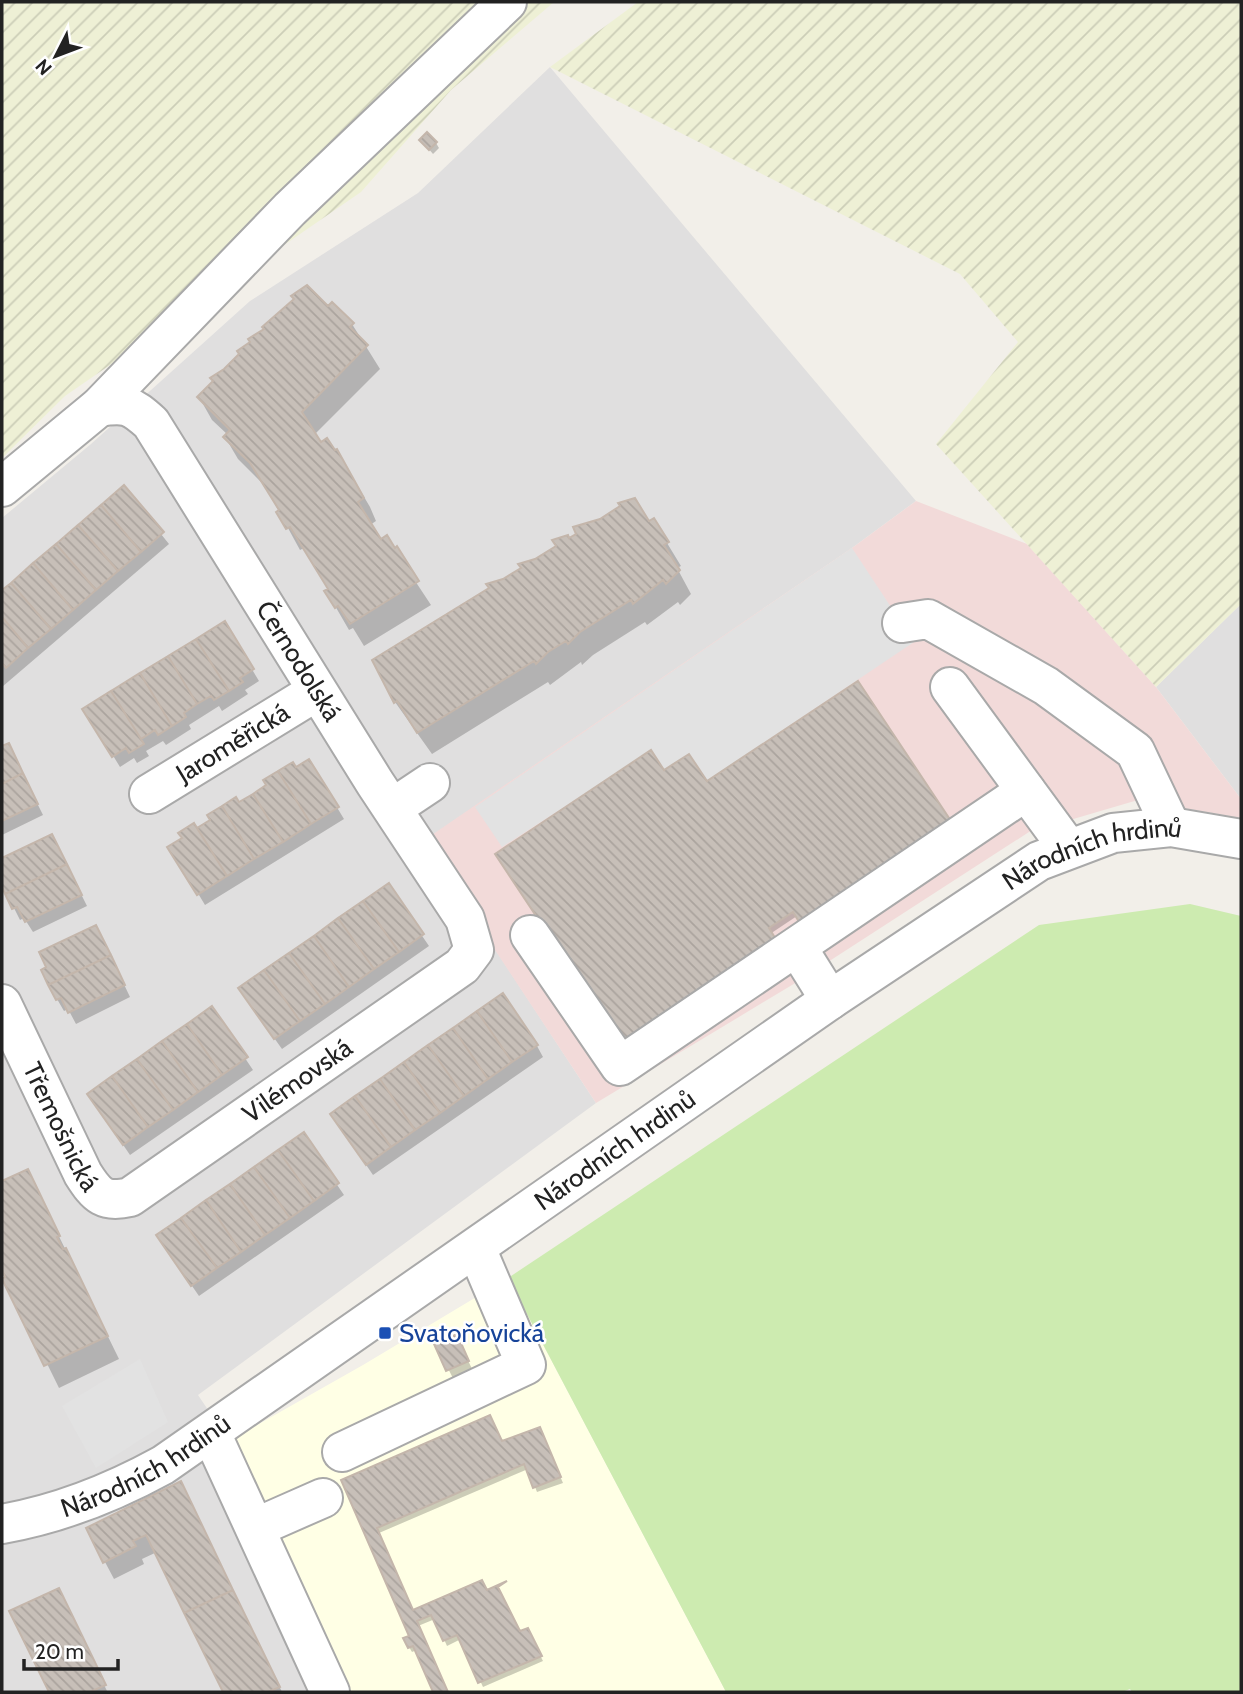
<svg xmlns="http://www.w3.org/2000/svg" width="1243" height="1694" font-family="Cabin,sans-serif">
<defs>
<pattern id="farmland-furrows" width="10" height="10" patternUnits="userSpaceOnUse" patternTransform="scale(1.75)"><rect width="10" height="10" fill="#eef0d5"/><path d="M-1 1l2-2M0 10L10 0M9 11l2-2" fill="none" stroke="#ccceb7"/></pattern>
<pattern id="building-back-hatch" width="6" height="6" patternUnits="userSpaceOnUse" patternTransform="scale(1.75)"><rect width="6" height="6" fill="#c7bfb8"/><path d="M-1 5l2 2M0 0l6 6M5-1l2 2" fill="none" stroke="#aba49e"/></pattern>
</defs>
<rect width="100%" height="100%" fill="#f2efe9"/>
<path fill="#e0dfdf" d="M 550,67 L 916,501 L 852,548 L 424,841 L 596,1103 L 198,1395 L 229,1441 L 344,1692 L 2,1692 L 2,518 L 91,444 L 250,301 L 418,193 Z
M 1241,604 L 1241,799 L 1156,687 Z"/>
<path fill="#f2dad9" d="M 916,501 L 1027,544 L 1156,687 L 1241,799 L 1241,818 L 1138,800 L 1029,832 L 797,982 L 596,1103 L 423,841 L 852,548 Z"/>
<path fill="#ffffe5" d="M 508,1278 L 726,1692 L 344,1692 L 229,1441 L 363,1365 Z"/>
<path fill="url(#farmland-furrows)" d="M 2,2 L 554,2 L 451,90 L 361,192 L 65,396 L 2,458 Z
M 638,2 L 1241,2 L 1241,604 L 1156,687 L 936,444 L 1018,342 L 960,274 L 550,67 Z"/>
<path fill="#cdebb0" d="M 1190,904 L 1241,916 L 1241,1692 L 1132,1692 L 1130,1689 L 1122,1692 L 726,1692 L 508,1278 L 1039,925 Z"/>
<path fill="#e2e2e2" d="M 852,548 L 914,642 L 707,781 L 689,754 L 664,770 L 651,751 L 502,847 L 475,807 Z
M 140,1359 L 168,1422 L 96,1468 L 62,1406 Z"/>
<path fill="#0003" d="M 422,141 L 436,143 L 439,148 L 433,154 Z
M 328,308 L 352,324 L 380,369 L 314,435 L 320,444 L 337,451 L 370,507 L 376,521 L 370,525 L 380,541 L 386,537 L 431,605 L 364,646 L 353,628 L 349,630 L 327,592 L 330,590 L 304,548 L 300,550 L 265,486 L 238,459 L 225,437 L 228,435 L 212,420 L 199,397 Z
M 124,488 L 169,544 L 2,687 L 2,593 Z
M 653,520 L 681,566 L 677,568 L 691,594 L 680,605 L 678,602 L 647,625 L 645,622 L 593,655 L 582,665 L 581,662 L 550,685 L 548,682 L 432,754 L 395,702 L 503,580 L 569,540 Z
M 224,623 L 259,681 L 245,690 L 248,694 L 222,711 L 219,706 L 189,725 L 191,729 L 166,745 L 163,741 L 146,751 L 149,756 L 137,763 L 134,758 L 120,767 L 85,710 Z
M 8,745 L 43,815 L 2,835 L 2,748 Z
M 309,761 L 344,819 L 205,905 L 170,847 Z
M 663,773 L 797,916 L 770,934 Z
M 52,836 L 87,906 L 33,932 L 24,918 L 20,920 L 2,884 L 5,877 L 2,860 Z
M 388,886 L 429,946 L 282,1049 L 247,1000 Z
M 102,938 L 130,997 L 76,1024 L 68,1009 L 64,1011 L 57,999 Z
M 212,1009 L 253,1070 L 130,1155 L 96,1105 Z
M 537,1046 L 543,1057 L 373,1175 L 339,1125 Z
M 303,1135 L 344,1195 L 199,1296 L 165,1247 Z
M 27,1171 L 119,1359 L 59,1388 L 2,1272 L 2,1183 Z
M 456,1336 L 477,1379 L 458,1388 L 436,1345 Z
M 542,1434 L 563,1483 L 537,1492 L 528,1469 L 379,1533 L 412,1612 L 484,1587 L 519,1633 L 527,1630 L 543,1661 L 483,1687 L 461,1639 L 447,1646 L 435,1619 L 418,1626 L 447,1692 L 435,1692 L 417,1650 L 412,1652 L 409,1647 L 411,1637 L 344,1480 Z
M 180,1483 L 190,1500 L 282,1692 L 225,1692 L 157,1552 L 142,1559 L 144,1564 L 114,1579 L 105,1562 Z
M 61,1595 L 107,1691 L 103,1692 L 51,1692 L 12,1612 Z"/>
<path fill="url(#building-back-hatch)" stroke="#c4b6ab" stroke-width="2" d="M 427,132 L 437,142 L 429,150 L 419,140 Z
M 307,285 L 328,306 L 332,302 L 354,323 L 350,327 L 368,345 L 302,412 L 321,442 L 327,438 L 335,450 L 337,449 L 364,498 L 358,502 L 381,539 L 387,535 L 395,548 L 397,546 L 419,581 L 350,624 L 338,606 L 335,608 L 324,591 L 328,589 L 290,527 L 286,529 L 276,512 L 279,510 L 250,463 L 223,437 L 230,430 L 197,397 L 213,381 L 210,378 L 224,369 L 239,354 L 237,351 L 250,342 L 248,339 L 264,329 L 262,327 L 294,299 L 291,296 Z
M 124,485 L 164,532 L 141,552 L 101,505 Z
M 635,498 L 649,521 L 654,518 L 669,542 L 664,545 L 680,570 L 666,584 L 663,580 L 633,604 L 631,600 L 580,632 L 568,644 L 566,641 L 548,652 L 536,664 L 534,661 L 417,733 L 397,701 L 394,703 L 372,660 L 489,588 L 486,584 L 503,579 L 521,568 L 518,564 L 535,559 L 556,546 L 552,540 L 568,535 L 569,538 L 576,534 L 573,527 L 600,519 L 620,506 L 618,503 Z
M 101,505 L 141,552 L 118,571 L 78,525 Z
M 78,525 L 118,571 L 96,590 L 56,544 Z
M 56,544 L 96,590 L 73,610 L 33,563 Z
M 33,563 L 73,610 L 51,629 L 11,583 Z
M 11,583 L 51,629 L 28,648 L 2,617 L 2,590 Z
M 2,617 L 28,648 L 6,668 L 2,663 Z
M 225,621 L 254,669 L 240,678 L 243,682 L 229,691 L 196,639 Z
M 196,639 L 229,691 L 214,700 L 211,696 L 197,704 L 168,656 Z
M 168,656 L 197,704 L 184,713 L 186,717 L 172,726 L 140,673 Z
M 140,673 L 172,726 L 158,735 L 155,730 L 141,739 L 111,691 Z
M 858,681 L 953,824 L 801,925 L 793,912 L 769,928 L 777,941 L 621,1044 L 495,854 L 651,750 L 664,770 L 689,754 L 707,781 Z
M 111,691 L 144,744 L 129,753 L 126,748 L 112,757 L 82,709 Z
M 9,743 L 23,773 L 2,784 L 2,746 Z
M 309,759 L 339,807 L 311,824 L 278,771 L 293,762 L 296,767 Z
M 278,771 L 311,824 L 283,842 L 253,794 L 266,785 L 263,780 Z
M 23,773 L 38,804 L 2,821 L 2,784 Z
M 253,794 L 283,842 L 254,859 L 222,806 L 236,797 L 239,802 Z
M 222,806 L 254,859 L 227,876 L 197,828 L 210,820 L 207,815 Z
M 194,823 L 227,876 L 197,895 L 167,847 L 182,838 L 178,833 Z
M 52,834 L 67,864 L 5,894 L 2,887 L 2,858 Z
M 67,864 L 82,895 L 25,922 L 17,907 L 12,909 L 5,894 Z
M 389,883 L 424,934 L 399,952 L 363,901 Z
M 363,901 L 399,952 L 374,969 L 338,918 Z
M 338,918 L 374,969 L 349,987 L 314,936 Z
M 96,925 L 111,955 L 48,985 L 41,970 L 46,967 L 39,952 Z
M 314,936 L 349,987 L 325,1004 L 289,953 Z
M 289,953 L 325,1004 L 300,1021 L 264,970 Z
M 111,955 L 125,985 L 68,1013 L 61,998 L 56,1000 L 48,985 Z
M 264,970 L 300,1021 L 274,1039 L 238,988 Z
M 503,993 L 538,1045 L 512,1062 L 477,1011 Z
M 212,1006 L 248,1057 L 222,1075 L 187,1024 Z
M 477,1011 L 512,1062 L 488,1079 L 453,1028 Z
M 187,1024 L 222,1075 L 198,1092 L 162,1041 Z
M 453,1028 L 488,1079 L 464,1096 L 428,1045 Z
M 162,1041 L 198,1092 L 173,1110 L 137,1059 Z
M 428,1045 L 464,1096 L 440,1113 L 404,1062 Z
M 137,1059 L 173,1110 L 148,1127 L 112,1076 Z
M 404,1062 L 440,1113 L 415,1130 L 380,1079 Z
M 112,1076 L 148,1127 L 123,1145 L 87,1094 Z
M 380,1079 L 415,1130 L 391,1147 L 355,1096 Z
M 355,1096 L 391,1147 L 366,1165 L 330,1114 Z
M 304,1132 L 339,1183 L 314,1201 L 278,1150 Z
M 278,1150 L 314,1201 L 290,1218 L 254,1167 Z
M 254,1167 L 290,1218 L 265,1235 L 230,1184 Z
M 28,1169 L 60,1236 L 57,1237 L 63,1249 L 66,1248 L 108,1336 L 44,1366 L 2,1279 L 5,1277 L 2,1270 L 2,1181 Z
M 230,1184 L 265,1235 L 241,1252 L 206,1200 Z
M 206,1200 L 241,1252 L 217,1268 L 181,1218 Z
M 181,1218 L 217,1268 L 191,1286 L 156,1235 Z
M 457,1334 L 469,1361 L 446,1371 L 434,1344 Z
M 490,1415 L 502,1441 L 540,1427 L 561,1477 L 533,1488 L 524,1464 L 377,1528 L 413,1610 L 482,1580 L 487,1590 L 507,1581 L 498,1587 L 520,1631 L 528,1628 L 542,1656 L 478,1683 L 457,1635 L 443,1641 L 431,1615 L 417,1621 L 448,1692 L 433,1692 L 413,1646 L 408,1648 L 403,1638 L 409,1636 L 341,1480 Z
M 181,1481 L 233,1590 L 184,1613 L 146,1535 L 133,1541 L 136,1546 L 103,1563 L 86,1528 Z
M 59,1588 L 106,1685 L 90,1692 L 49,1692 L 9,1611 Z
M 233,1590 L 280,1687 L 268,1692 L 223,1692 L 184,1613 Z"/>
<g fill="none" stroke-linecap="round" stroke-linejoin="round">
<defs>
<g id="minor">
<path d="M 2,487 L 99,407 L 290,209 L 507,2"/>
<path d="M 902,623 L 928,619 L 1046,686 L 1135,751 L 1171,827"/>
<path d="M 950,687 L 1068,848"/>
<path id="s1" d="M 149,794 L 317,691"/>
<path d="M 394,807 L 430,783"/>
<path d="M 530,935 L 620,1066 L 1026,791"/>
<path d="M 797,947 L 830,1000"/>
<path id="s2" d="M 2,1004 L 83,1174 C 97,1196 104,1203 130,1197 L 462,966 L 474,950 L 465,919 L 375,783 L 151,423 C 131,405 126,403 99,407"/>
<path d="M 211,1433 L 330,1692"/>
<path d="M 342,1452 L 526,1365 L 476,1248"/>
<path id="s3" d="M 2,1524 C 59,1514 112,1493 163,1465 L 830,1000 L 1039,861 L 1113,833 L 1171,827 L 1241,839"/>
<path d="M 257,1527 L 323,1498"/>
</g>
</defs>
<use href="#minor" stroke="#a9a9a9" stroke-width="42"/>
<use href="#minor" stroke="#fff" stroke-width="38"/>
</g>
<rect fill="#1a4fb4" stroke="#fff" stroke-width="2.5" x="378" y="1326" width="14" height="14" rx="3.5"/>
<g text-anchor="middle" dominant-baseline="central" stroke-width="5" stroke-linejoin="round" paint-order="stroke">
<g font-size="26" fill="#222" stroke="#fff">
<text transform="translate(299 661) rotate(58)">Černodolská</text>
<text stroke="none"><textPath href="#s1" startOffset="98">Jaroměřická</textPath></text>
<text stroke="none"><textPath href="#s3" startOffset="1290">Národních hrdinů</textPath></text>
<text stroke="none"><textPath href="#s2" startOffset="450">Vilémovská</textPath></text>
<text stroke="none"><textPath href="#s2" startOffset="136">Třemošnická</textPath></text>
<text stroke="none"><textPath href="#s3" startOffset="723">Národních hrdinů</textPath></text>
<text stroke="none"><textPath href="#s3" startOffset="156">Národních hrdinů</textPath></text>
</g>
<g font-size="26" fill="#164399" stroke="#fff" text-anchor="start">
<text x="399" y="1333">Svatoňovická</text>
</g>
</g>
<rect width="1243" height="1694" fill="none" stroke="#222222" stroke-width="7"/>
<g transform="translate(56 56) rotate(228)" stroke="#ffffff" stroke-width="5" paint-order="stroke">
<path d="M0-5L12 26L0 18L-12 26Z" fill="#222222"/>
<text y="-10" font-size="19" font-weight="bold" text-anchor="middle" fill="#222222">N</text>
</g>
<path d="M24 1659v10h94v-10" fill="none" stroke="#222222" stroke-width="3.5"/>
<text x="35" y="1659" font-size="21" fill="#222222" stroke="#ffffff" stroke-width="5" paint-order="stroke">20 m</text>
</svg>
